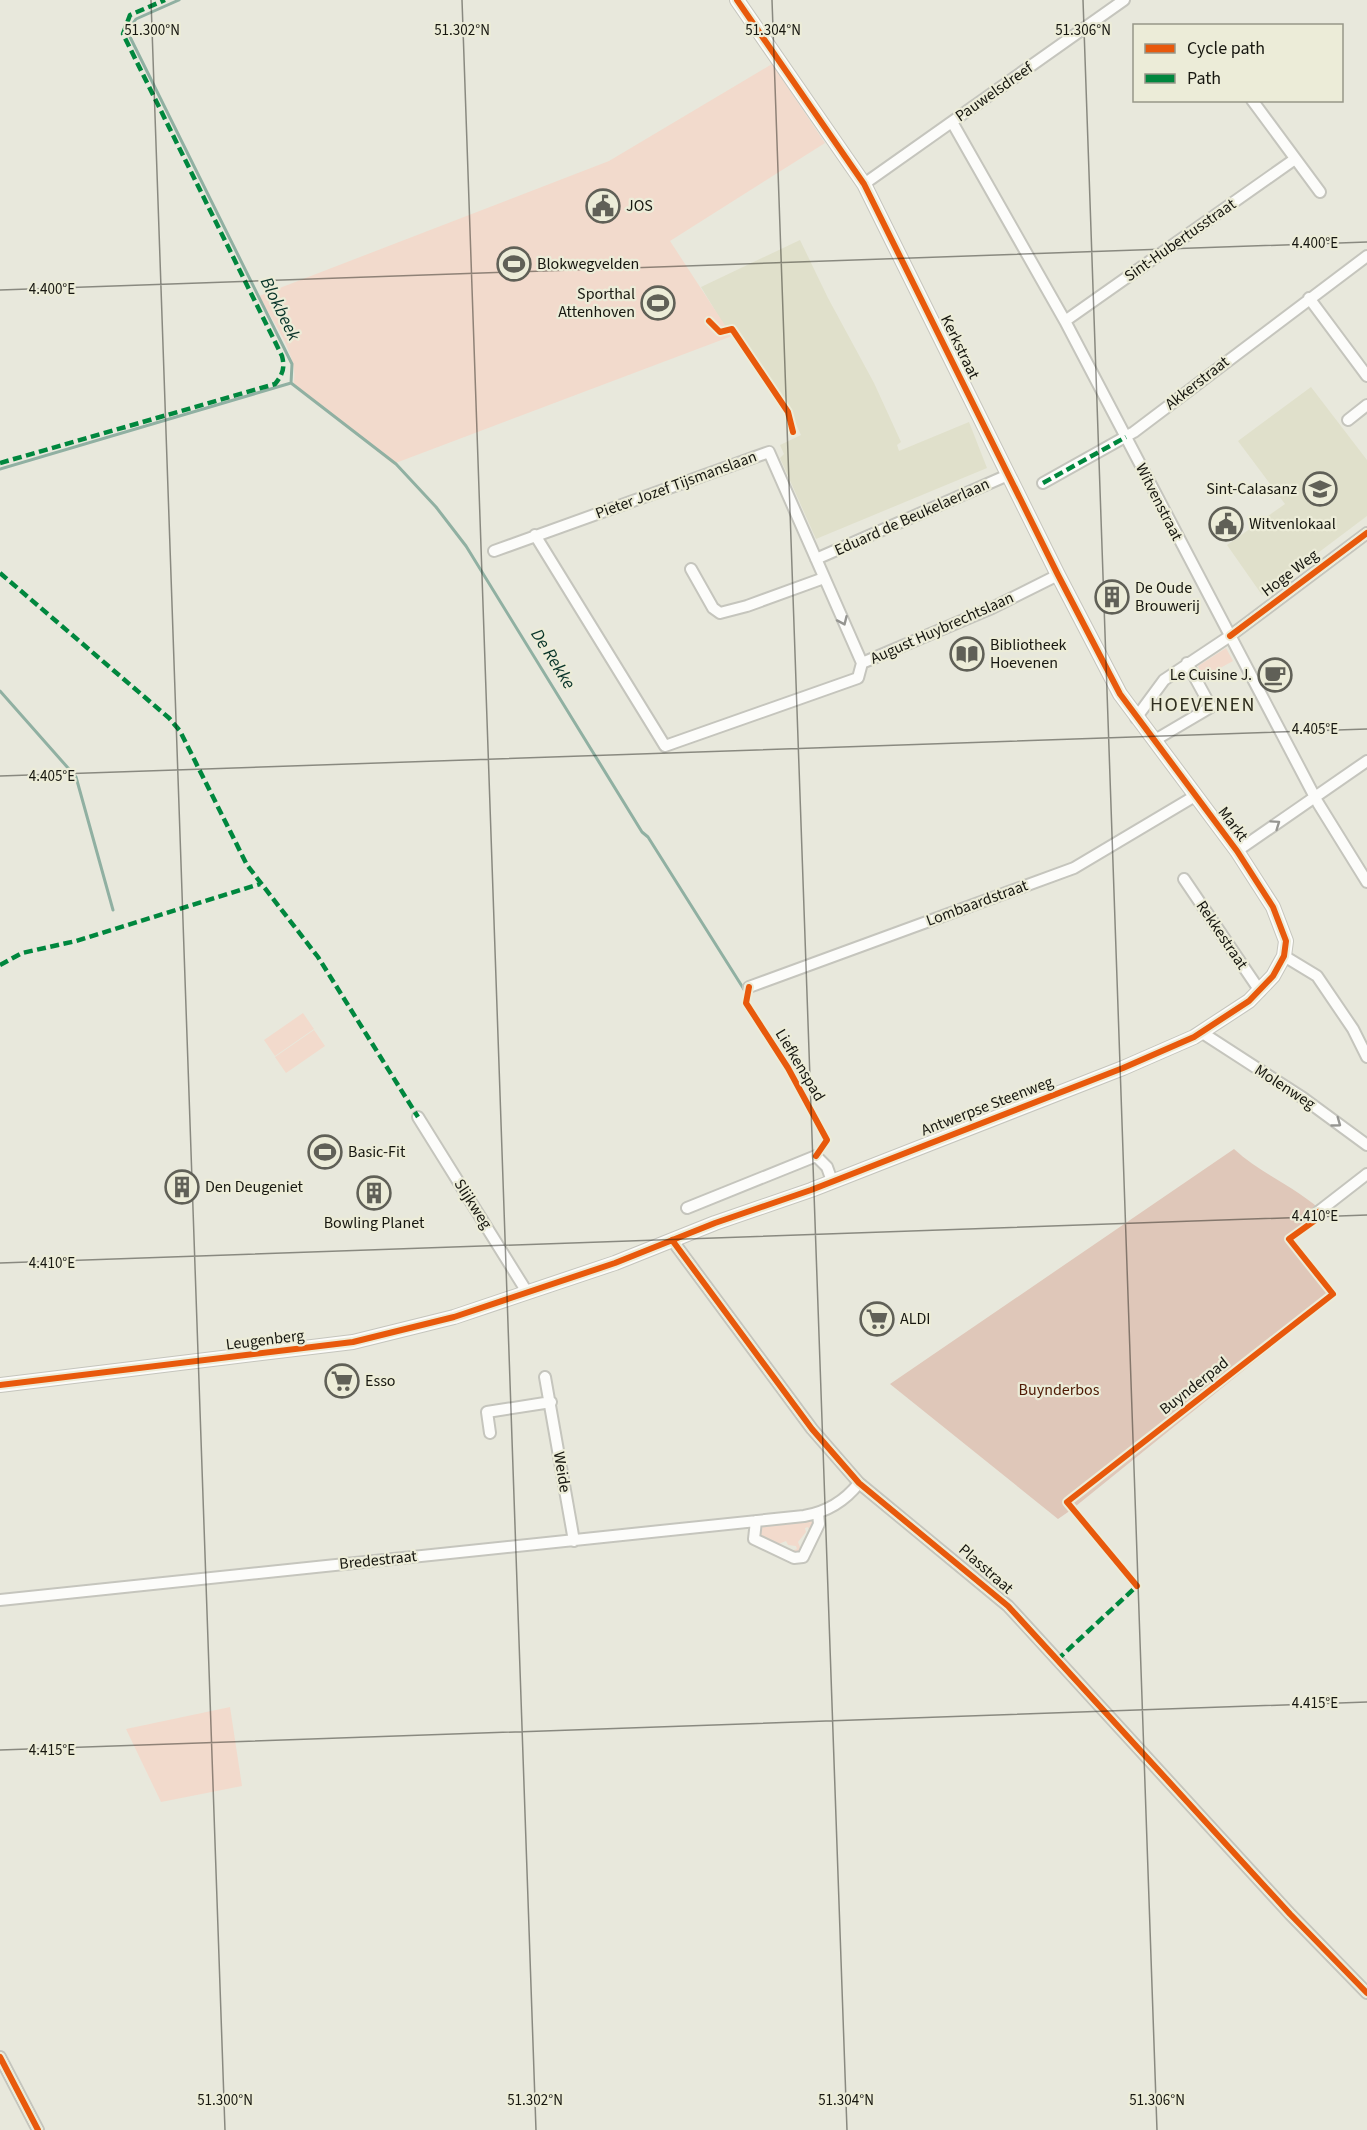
<svg xmlns="http://www.w3.org/2000/svg" width="1367" height="2130" font-family="'Source Sans 3',sans-serif">
<rect width="100%" height="100%" fill="#e8e8dc"/>
<path fill="#e0e0cb" d="M 800,240 L 828,298 L 874,383 L 901,442 L 897,445 L 899,451 L 969,422 L 987,468 L 816,539 L 780,458 L 784,454 L 780,445 L 801,435 L 789,408 L 734,329 L 725,327 L 701,287 Z
M 1311,387 L 1367,460 L 1367,516 L 1262,595 L 1227,545 L 1285,504 L 1238,441 Z"/>
<path fill="#f2dacc" d="M 772,64 L 825,143 L 670,241 L 732,336 L 393,464 L 293,384 C 301,359 271,319 259,296 L 609,161 Z
M 1226,648 L 1233,661 L 1202,678 L 1198,666 Z
M 303,1013 L 314,1029 L 275,1056 L 264,1040 Z
M 314,1030 L 325,1046 L 286,1073 L 275,1057 Z
M 812,1520 L 814,1525 L 810,1533 L 808,1527 L 805,1528 L 806,1532 L 798,1542 L 802,1552 L 796,1554 L 791,1551 L 797,1549 L 796,1546 L 788,1545 L 786,1541 L 776,1545 L 761,1538 L 758,1533 L 761,1526 Z
M 230,1707 L 242,1786 L 161,1802 L 126,1729 Z"/>
<path fill="#dfc7b9" d="M 1234,1149 C 1262,1175 1299,1188 1326,1215 L 1295,1240 L 1338,1294 L 1071,1510 L 1058,1519 L 890,1384 Z"/>
<g fill="none" stroke-linecap="round" stroke-linejoin="round">
<path stroke="#90b0a2" stroke-width="3" d="M 291,383 L 396,464 L 436,507 L 466,546 L 642,832 L 648,837 L 745,991
M 0,469 L 291,383 L 292,364 L 130,37 L 129,29 L 136,19 L 179,0
M 0,691 L 76,777 L 113,910"/>
<defs>
<path id="minor" d="M 1252,100 L 1320,192
M 952,122 L 1065,321 L 1318,803 L 1367,882
M 864,184 L 1124,0
M 1309,298 L 1367,376
M 1065,321 L 1295,159
M 1348,420 L 1367,405
M 1043,483 L 1134,432 L 1367,256
M 535,535 L 665,746 L 858,678 L 862,663
M 494,551 L 769,452 L 862,663
M 816,559 L 1008,475
M 691,569 L 713,608 L 720,613 L 747,606 L 824,578
M 862,663 L 992,608 L 1058,575
M 1136,718 L 1164,680 L 1230,636 L 1367,533
M 1155,740 L 1211,707 L 1187,663
M 1237,851 L 1367,761
M 1184,879 L 1260,991
M 1284,956 L 1317,976 L 1353,1029 L 1367,1057
M 749,987 L 1074,868 L 1195,796
M 1201,1032 L 1303,1098 L 1367,1145
M 418,1117 L 527,1292
M 687,1208 L 816,1156 L 827,1167 L 832,1181
M 1318,1212 L 1367,1174
M 672,1240 L 812,1429 L 859,1483 L 1008,1606 L 1290,1914 L 1367,1993
M 545,1377 L 574,1541
M 490,1433 L 487,1412 L 551,1402
M 756,1521 L 754,1539 L 794,1558 L 803,1557 L 819,1524 L 818,1513
M 0,1600 L 804,1516 C 827,1512 845,1501 859,1483
M 0,2057 L 38,2130"/>
<path id="major" d="M 0,1385 L 353,1342 L 454,1317 L 615,1263 L 715,1223 L 811,1190 L 1123,1068 L 1194,1037 L 1249,1001 L 1273,976 L 1284,956 L 1286,941 L 1273,907 L 1237,851 L 1120,694 L 1058,575 L 864,184 L 737,0"/>
</defs>
<use href="#minor" stroke="#c5c5bd" stroke-width="14"/>
<use href="#major" stroke="#c5c5bd" stroke-width="16"/>
<use href="#minor" stroke="#fcfcfa" stroke-width="10"/>
<use href="#major" stroke="#fcfcfa" stroke-width="14"/>
<path stroke="#00873e" stroke-width="4.5" stroke-dasharray="9 4.5" stroke-linecap="butt" d="M 0,463 L 275,384 C 283,374 285,368 282,356 L 123,34 L 130,15 L 165,0
M 1043,483 L 1126,437
M 0,573 L 169,718 L 180,731 L 247,865 L 318,957 L 418,1117
M 0,965 L 22,953 L 76,941 L 260,884
M 1057,1660 L 1137,1586"/>
<defs>
<path id="cycleway" d="M 709,321 L 720,332 L 732,329 L 788,412 L 793,432
M 1230,636 L 1367,533
M 749,987 L 746,1003 L 788,1068 L 827,1140 L 816,1156
M 672,1240 L 812,1429 L 859,1483 L 1008,1606 L 1290,1914 L 1367,1993
M 0,1385 L 353,1342 L 454,1317 L 615,1263 L 715,1223 L 811,1190 L 1123,1068 L 1194,1037 L 1249,1001 L 1273,976 L 1284,956 L 1286,941 L 1273,907 L 1237,851 L 1120,694 L 1058,575 L 864,184 L 737,0
M 1137,1586 L 1067,1502 L 1333,1294 L 1289,1239 L 1321,1216 L 1318,1212
M 0,2057 L 38,2130"/>
</defs>
<use href="#cycleway" stroke="#ececd8" stroke-width="10"/>
<use href="#cycleway" stroke="#e8590c" stroke-width="6"/>
</g>
<defs><path id="oneway-chevron" d="M-2-3.5L2.5 0L-2 3.5" fill="none" stroke-width="1.6" stroke-linecap="round" stroke-linejoin="round" transform="scale(1.5)"/></defs>
<g stroke="#959591">
<use href="#oneway-chevron" transform="translate(843 621) rotate(66)"/>
<use href="#oneway-chevron" transform="translate(1276 824) rotate(-35)"/>
<use href="#oneway-chevron" transform="translate(1337 1123) rotate(36)"/>
</g>
<path fill="none" stroke="#171710" stroke-width="1.5" stroke-opacity="0.45" d="M 151,0 L 225,2130M 462,0 L 536,2130M 772,0 L 847,2130M 1083,0 L 1157,2130M 0,290 L 1367,242M 0,776 L 1367,729M 0,1263 L 1367,1215M 0,1750 L 1367,1702"/>
<defs>
<symbol id="civic-ring" viewBox="-11 -11 22 22"><circle r="9.5" fill="#ececd8" stroke="#606057" stroke-width="1.5"/><path d="M-.6-6.5H3V-4.5H.6V-3L4-1V1h2V6H-6V1h2V-1L-.6-3ZM-1.2 2.5V6h2.4V2.5Z" fill="#606057"/></symbol>
<symbol id="stadium-ring" viewBox="-11 -11 22 22"><circle r="9.5" fill="#ececd8" stroke="#606057" stroke-width="1.5"/><path d="M0-5a6.5 5 0 1 0 0 10a6.5 5 0 1 0 0-10ZM-3.5-1.8h7v3.6h-7Z" fill="#606057"/></symbol>
<symbol id="school-ring" viewBox="-11 -11 22 22"><circle r="9.5" fill="#ececd8" stroke="#606057" stroke-width="1.5"/><path d="M0-5L7-2L0 1L-7-2ZM-4 1L0 2.5L4 1V4Q0 6-4 4Z" fill="#606057"/></symbol>
<symbol id="building-ring" viewBox="-11 -11 22 22"><circle r="9.5" fill="#ececd8" stroke="#606057" stroke-width="1.5"/><path d="M-4-6H4V6H1V3H-1V6H-4ZM-2.5-4.3h1.7v1.8h-1.7ZM.8-4.3h1.7v1.8H.8ZM-2.5-1h1.7V.8h-1.7ZM.8-1h1.7V.8H.8Z" fill="#606057"/></symbol>
<symbol id="library-ring" viewBox="-11 -11 22 22"><circle r="9.5" fill="#ececd8" stroke="#606057" stroke-width="1.5"/><path d="M-6-4Q-3-5.5-.7-3.5V5Q-3 3-6 4ZM6-4Q3-5.5 .7-3.5V5Q3 3 6 4Z" fill="#606057"/></symbol>
<symbol id="cafe-ring" viewBox="-11 -11 22 22"><circle r="9.5" fill="#ececd8" stroke="#606057" stroke-width="1.5"/><path d="M-5.5-4.5H6V0H3Q3 3.5 0 3.5H-2.5Q-5.5 3.5-5.5 0ZM3-3.2v2h1.7v-2ZM-6 4.5H4V6H-6Z" fill="#606057"/></symbol>
<symbol id="supermarket-ring" viewBox="-11 -11 22 22"><circle r="9.5" fill="#ececd8" stroke="#606057" stroke-width="1.5"/><path d="M-6-5.5h2.5l.6 2H6L4.5 2H-2.5L-4.4-4H-6ZM-1.5 3.2a1.3 1.3 0 1 0 .1 0ZM3 3.2a1.3 1.3 0 1 0 .1 0Z" fill="#606057"/></symbol>
</defs>
<g fill-rule="evenodd">
<use href="#civic-ring" x="584" y="187" width="38" height="38"/>
<use href="#stadium-ring" x="495" y="245" width="38" height="38"/>
<use href="#stadium-ring" x="639" y="284" width="38" height="38"/>
<use href="#school-ring" x="1301" y="470" width="38" height="38"/>
<use href="#civic-ring" x="1207" y="505" width="38" height="38"/>
<use href="#building-ring" x="1093" y="578" width="38" height="38"/>
<use href="#library-ring" x="948" y="635" width="38" height="38"/>
<use href="#cafe-ring" x="1256" y="656" width="38" height="38"/>
<use href="#stadium-ring" x="306" y="1133" width="38" height="38"/>
<use href="#building-ring" x="163" y="1168" width="38" height="38"/>
<use href="#building-ring" x="355" y="1174" width="38" height="38"/>
<use href="#supermarket-ring" x="858" y="1300" width="38" height="38"/>
<use href="#supermarket-ring" x="323" y="1362" width="38" height="38"/>
</g>
<g text-anchor="middle" dominant-baseline="central" stroke-width="4.5" stroke-linejoin="round" paint-order="stroke">
<g font-size="16" fill="#171710" stroke="#ececd8">
<text transform="translate(994 92) rotate(-35)">Pauwelsdreef</text>
<text transform="translate(1180 240) rotate(-35)">Sint-Hubertusstraat</text>
<text transform="translate(960 347) rotate(64)">Kerkstraat</text>
<text transform="translate(1197 383) rotate(-38)">Akkerstraat</text>
<text transform="translate(676 485) rotate(-20)">Pieter Jozef Tijsmanslaan</text>
<text transform="translate(1159 502) rotate(63)">Witvenstraat</text>
<text transform="translate(912 517) rotate(-24)">Eduard de Beukelaerlaan</text>
<text transform="translate(1290 573) rotate(-37)">Hoge Weg</text>
<text transform="translate(942 628) rotate(-24)">August Huybrechtslaan</text>
<text transform="translate(1233 824) rotate(53)">Markt</text>
<text transform="translate(977 903) rotate(-20)">Lombaardstraat</text>
<text transform="translate(1222 935) rotate(56)">Rekkestraat</text>
<text transform="translate(800 1065) rotate(59)">Liefkenspad</text>
<text transform="translate(1285 1087) rotate(33)">Molenweg</text>
<text transform="translate(987 1106) rotate(-21)">Antwerpse Steenweg</text>
<text transform="translate(473 1204) rotate(57)">Slijkweg</text>
<text transform="translate(265 1340) rotate(-7)">Leugenberg</text>
<text transform="translate(1194 1386) rotate(-38)">Buynderpad</text>
<text transform="translate(562 1472) rotate(81)">Weide</text>
<text transform="translate(378 1560) rotate(-6)">Bredestraat</text>
<text transform="translate(986 1569) rotate(41)">Plasstraat</text>
</g>
<g font-size="16" fill="#171710" stroke="#ececd8" text-anchor="start">
<text x="626" y="206">JOS</text>
<text x="537" y="264">Blokwegvelden</text>
<text x="635" y="294" text-anchor="end">Sporthal<tspan x="635" dy="18">Attenhoven</tspan></text>
<text x="1297" y="489" text-anchor="end">Sint-Calasanz</text>
<text x="1249" y="524">Witvenlokaal</text>
<text x="1135" y="588">De Oude<tspan x="1135" dy="18">Brouwerij</tspan></text>
<text x="990" y="645">Bibliotheek<tspan x="990" dy="18">Hoevenen</tspan></text>
<text x="1252" y="675" text-anchor="end">Le Cuisine J.</text>
<text x="348" y="1152">Basic-Fit</text>
<text x="205" y="1187">Den Deugeniet</text>
<text x="374" y="1223" text-anchor="middle">Bowling Planet</text>
<text x="900" y="1319">ALDI</text>
<text x="365" y="1381">Esso</text>
</g>
<g font-size="16" fill="#4e1904" stroke="#ececd8">
<text x="1059" y="1390">Buynderbos</text>
</g>
<g font-size="18" font-style="italic" fill="#083429" stroke="#ececd8">
<text transform="translate(280 309) rotate(64)">Blokbeek</text>
<text transform="translate(553 659) rotate(58)">De Rekke</text>
</g>
<g font-size="20" letter-spacing="1.5" fill="#302f20" stroke="#ececd8">
<text x="1203" y="705">HOEVENEN</text>
</g>
</g>
<g font-size="15" text-anchor="middle" fill="#171710" stroke="#ececd8" stroke-width="4.5" stroke-linejoin="round" paint-order="stroke">
<text x="152" y="35">51.300°N</text>
<text x="462" y="35">51.302°N</text>
<text x="773" y="35">51.304°N</text>
<text x="1083" y="35">51.306°N</text>
<text x="1315" y="248">4.400°E</text>
<text x="52" y="294">4.400°E</text>
<text x="1315" y="734">4.405°E</text>
<text x="52" y="781">4.405°E</text>
<text x="1315" y="1221">4.410°E</text>
<text x="52" y="1268">4.410°E</text>
<text x="1315" y="1708">4.415°E</text>
<text x="52" y="1755">4.415°E</text>
<text x="225" y="2105">51.300°N</text>
<text x="535" y="2105">51.302°N</text>
<text x="846" y="2105">51.304°N</text>
<text x="1157" y="2105">51.306°N</text>
</g>
<rect x="1133" y="24" width="210" height="78" fill="#ececd8" stroke="#979788" stroke-width="1.5"/>
<rect x="1145" y="44" width="30" height="9" fill="#e8590c" stroke="#979788" stroke-width="1.5"/>
<text x="1187" y="54" font-size="18" fill="#171710">Cycle path</text>
<rect x="1145" y="74" width="30" height="9" fill="#00873e" stroke="#979788" stroke-width="1.5"/>
<text x="1187" y="84" font-size="18" fill="#171710">Path</text>
</svg>
